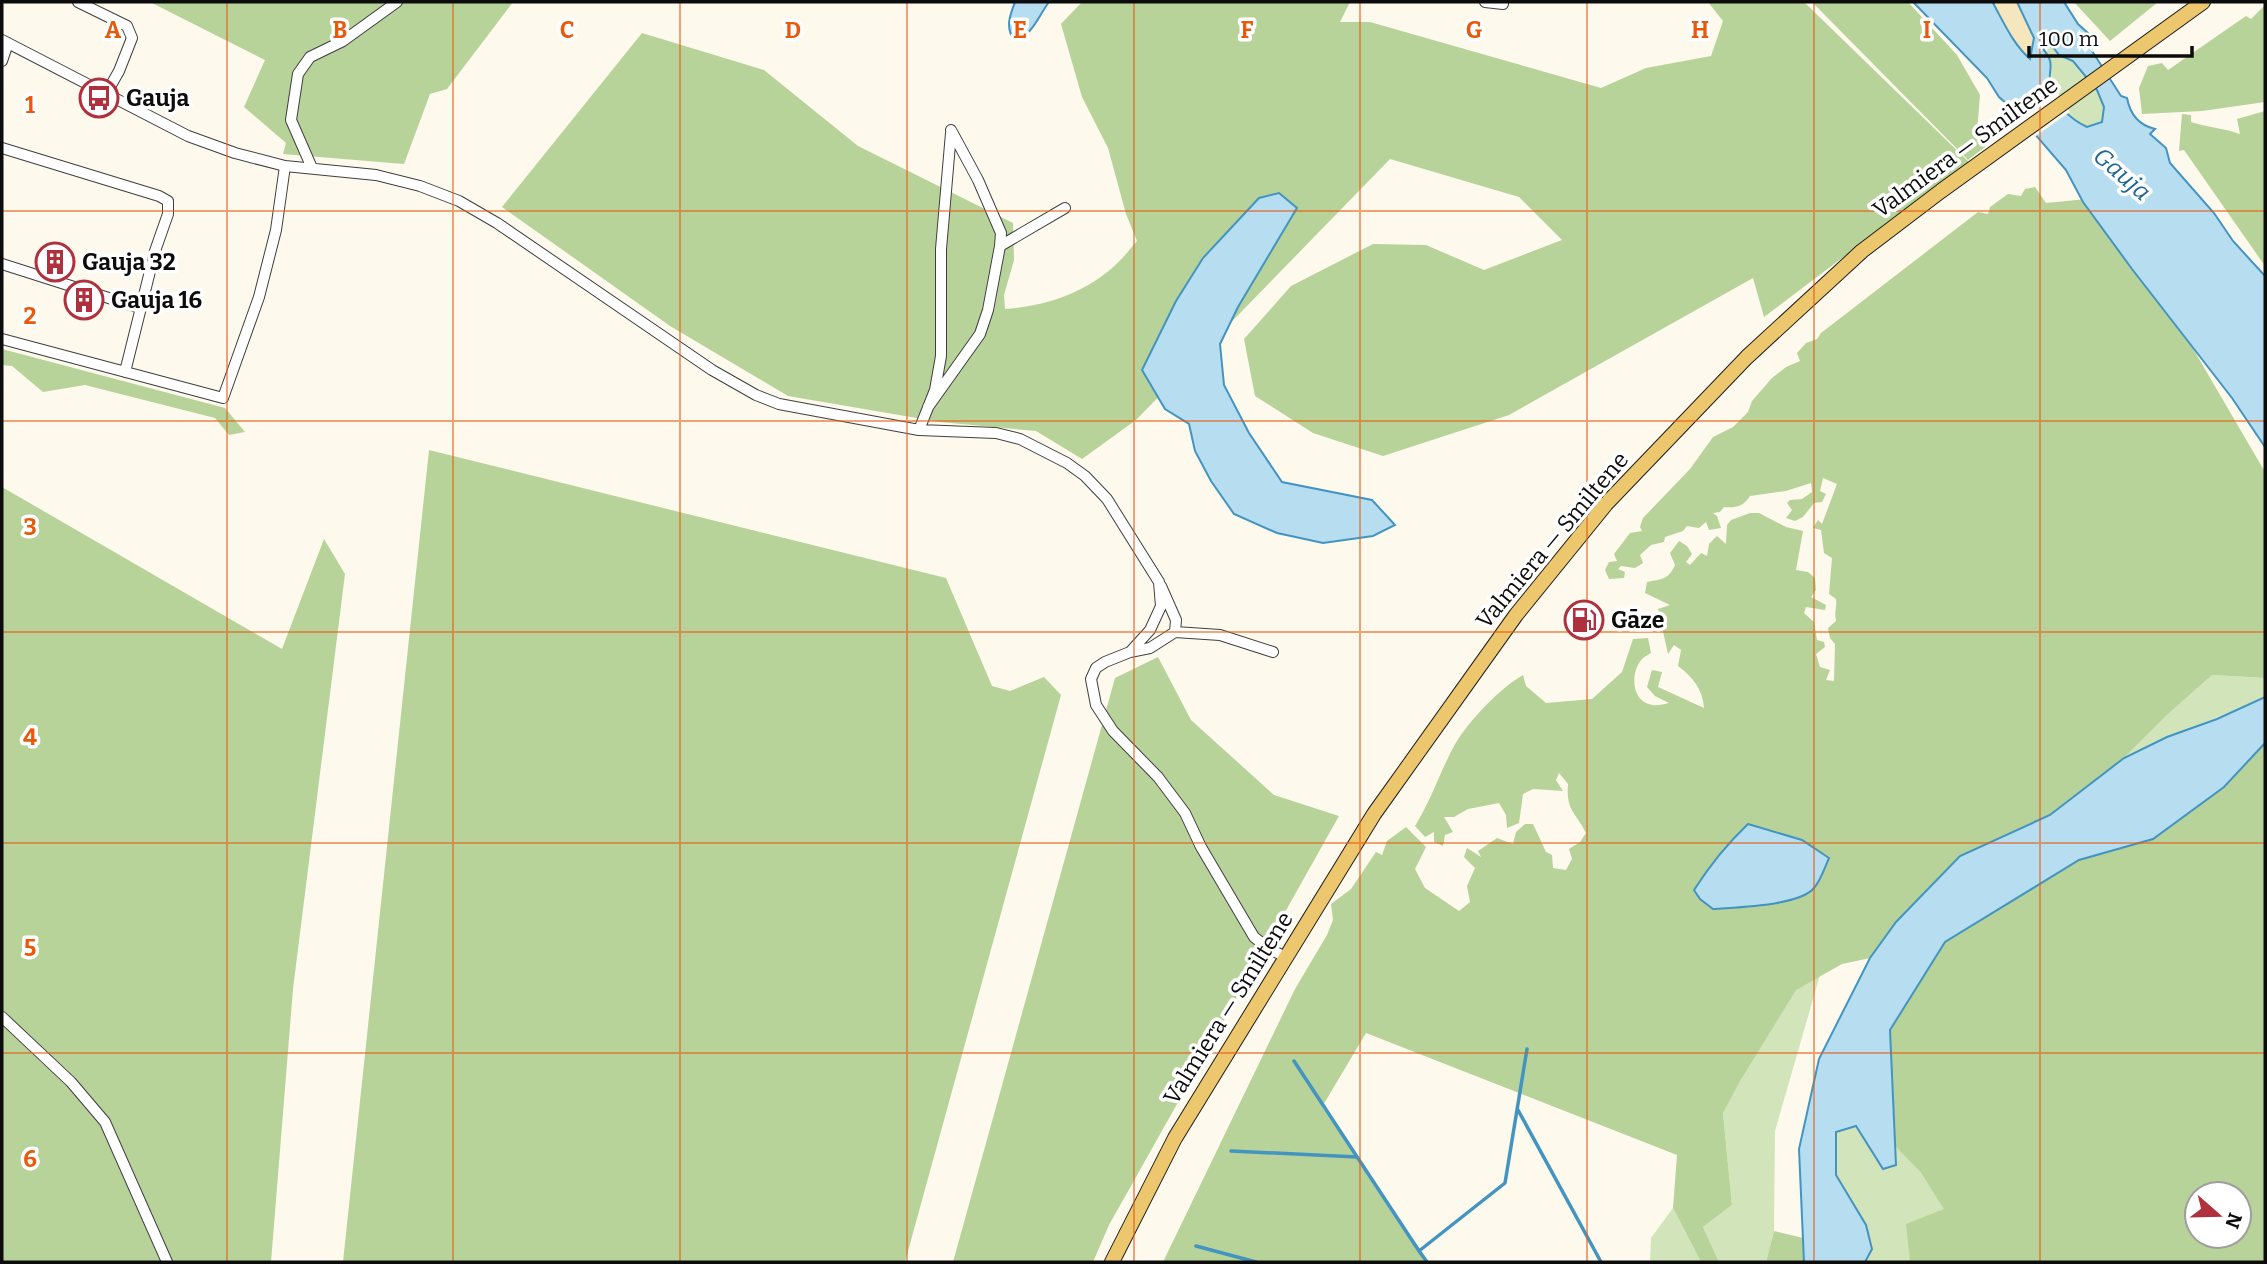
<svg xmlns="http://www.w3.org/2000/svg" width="2267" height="1264" font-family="Bitter,serif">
<rect width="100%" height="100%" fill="#fdf9ec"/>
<path fill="#d2e4b9" d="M 2046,47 L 2053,47 L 2059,55 L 2073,61 L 2097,90 L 2104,107 L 2102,122 L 2087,128 C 2072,120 2053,104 2050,86 C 2048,69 2057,63 2043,49 Z
M 2212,675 L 2265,678 L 2265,697 C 2218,718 2170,735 2124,758 L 2167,715 Z
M 1824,961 L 1775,1131 L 1774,1231 L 1766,1262 L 1719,1262 L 1703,1227 L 1732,1205 L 1723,1113 L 1770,1015 Z
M 1856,1126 L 1883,1168 L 1896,1165 L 1895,1146 L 1921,1173 L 1945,1209 L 2048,1262 L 1865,1262 L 1872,1249 L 1836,1175 L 1836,1132 Z
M 1673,1208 L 1701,1262 L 1650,1262 L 1651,1238 Z"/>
<path fill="#b7d39a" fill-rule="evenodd" d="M 150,2 L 513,2 L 447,89 L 430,94 L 404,164 L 283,154 L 286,143 L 244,107 L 265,60 Z
M 1082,2 L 1350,2 L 1340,22 L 1370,22 L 1601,88 L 1646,68 L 1711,56 L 1723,21 L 1708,2 L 1804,2 L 1969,162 L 1764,317 L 1753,278 L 1509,415 L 1383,456 L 1313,433 L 1255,396 L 1244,339 L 1291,286 L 1373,244 L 1426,245 L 1484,270 L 1562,240 L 1519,197 L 1390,159 L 1136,420 L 1082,459 L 1036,431 L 940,422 L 788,396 L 670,326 L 502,207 L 642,33 L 764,70 L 858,146 L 1013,223 L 1014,260 L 1004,295 L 1005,309 C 1044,306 1080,295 1111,269 C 1121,261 1129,250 1137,241 L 1126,214 L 1108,148 L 1082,97 L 1061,24 Z
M 1812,2 L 1908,2 L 1957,55 L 1980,95 L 1977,132 L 1985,147 L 1968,160 Z
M 2074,2 L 2158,2 L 2110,41 Z
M 2265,5 L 2265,102 L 2202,111 L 2142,114 L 2139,88 L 2148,66 L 2162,63 L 2168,70 L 2246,16 L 2251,19 Z
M 2265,111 L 2265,266 L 2184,150 L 2179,151 L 2182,114 L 2191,115 L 2191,122 C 2207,127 2223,128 2240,134 L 2237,119 Z
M 2035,187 L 2046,203 L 2087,199 L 2192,347 L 2265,472 L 2265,678 L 2212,675 L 2167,715 L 2124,758 L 2050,815 L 1960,857 L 1896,922 L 1870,958 L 1842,964 L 1796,990 L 1740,1081 L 1723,1113 L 1732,1205 L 1703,1227 L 1719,1262 L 1701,1262 L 1673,1208 L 1677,1155 L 1366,1033 L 1322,1107 L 1429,1262 L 1163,1262 L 1295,989 L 1327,935 L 1333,920 L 1331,904 L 1351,889 L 1376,852 L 1382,855 L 1387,841 L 1406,827 L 1426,847 L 1415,869 L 1425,888 L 1459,911 L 1470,902 L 1467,886 L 1475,868 L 1464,857 L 1467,848 L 1481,857 L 1478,851 L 1497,838 L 1513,844 L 1516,832 L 1525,824 L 1533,824 L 1546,852 L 1552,855 L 1553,868 L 1566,870 L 1572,859 L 1569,849 L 1580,842 L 1586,833 C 1575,811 1566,811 1568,784 L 1559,773 L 1556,780 L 1563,791 L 1533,789 L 1523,794 L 1519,823 L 1507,828 L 1506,815 L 1499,803 L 1468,809 L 1454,817 L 1444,817 L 1453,832 L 1445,835 L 1443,846 L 1434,842 L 1434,832 L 1425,837 L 1415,826 C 1432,799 1441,768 1457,741 C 1471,719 1500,688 1523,675 L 1526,686 L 1546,703 L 1592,699 L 1622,672 L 1633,639 L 1648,638 L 1651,653 C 1648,655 1645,656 1642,659 C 1630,672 1631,702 1652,705 C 1657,706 1664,704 1669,703 L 1655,696 L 1647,687 L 1652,670 L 1662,672 L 1658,687 L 1704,708 C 1703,690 1693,677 1678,666 L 1681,650 L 1674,645 L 1668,654 L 1658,609 L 1670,605 L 1645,593 L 1647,582 C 1662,579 1668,580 1675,565 L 1670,553 L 1679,541 L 1687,546 L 1692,554 L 1686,562 L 1690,565 L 1701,553 L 1707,556 L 1709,544 L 1717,536 L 1726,544 L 1727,525 L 1731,520 L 1750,513 L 1759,513 L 1786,527 L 1803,531 L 1796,570 L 1808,572 L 1815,578 L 1816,590 L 1811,597 L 1826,605 L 1825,610 L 1806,607 L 1804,613 L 1814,622 L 1817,640 L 1824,642 L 1825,647 L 1816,654 L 1820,667 L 1830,670 L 1826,680 L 1834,681 L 1835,644 L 1830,638 L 1828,628 L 1836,621 C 1834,613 1837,607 1836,599 L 1829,594 L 1832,558 L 1824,553 L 1821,530 L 1813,528 L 1818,520 L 1822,524 L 1837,484 L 1823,478 L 1820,491 L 1826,494 L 1822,502 L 1814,503 L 1803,517 L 1795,521 L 1786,518 L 1792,510 L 1787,503 L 1790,500 L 1802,499 L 1812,492 L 1811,483 L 1786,491 L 1750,496 C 1743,507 1736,508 1724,507 L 1720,512 L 1713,513 L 1717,516 L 1721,528 L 1709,530 L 1706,522 L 1699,528 L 1687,526 L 1683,531 L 1665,537 L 1664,542 L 1651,545 L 1640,555 L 1643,563 L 1635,568 L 1621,566 L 1618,569 L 1625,572 L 1624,578 L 1609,579 L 1605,570 L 1609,562 L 1617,561 L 1614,554 L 1630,533 L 1642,531 L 1640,527 L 1643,518 L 1690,469 L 1713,437 L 1733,427 L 1748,412 L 1752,401 L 1772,378 L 1786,367 L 1800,361 L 1797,353 L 1806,343 L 1817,339 L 1821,333 L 1978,212 L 1988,214 L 1990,207 L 2008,194 L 2021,196 L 2025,189 Z
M 2,349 L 225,408 L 245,432 L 229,435 L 215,418 L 85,385 L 43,392 L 12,366 L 2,365 Z
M 429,450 L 946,578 L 992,686 L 1010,691 L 1044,677 L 1061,695 L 905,1262 L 343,1262 Z
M 2,487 L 282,649 L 324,539 L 345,574 L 293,989 L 271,1262 L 2,1262 Z
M 1158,657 L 1191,720 L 1274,795 L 1339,816 L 1109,1225 L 1093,1262 L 953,1262 L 1115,678 Z
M 2265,743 L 2265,1262 L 1910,1262 L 1906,1224 L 1944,1209 L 1921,1173 L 1895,1146 L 1890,1030 L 1945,942 L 2079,860 L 2153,839 L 2224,787 ZM 2197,1194 L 2239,1194 L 2239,1236 L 2197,1236 Z
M 1774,1231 L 1803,1238 L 1804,1262 L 1766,1262 Z"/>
<path fill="#f5e6bd" d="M 1995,2 L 2017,2 L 2035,38 L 2031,60 C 2013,44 2004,23 1993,3 Z"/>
<path fill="#b6ddf0" stroke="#4394c0" stroke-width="2" fill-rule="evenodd" d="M 1015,2 L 1049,2 C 1039,15 1032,37 1014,40 C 1005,27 1010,15 1015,2 Z
M 1913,2 L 1995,2 L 1993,3 C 2004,23 2013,44 2030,59 L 2034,38 L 2017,2 L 2064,2 L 2078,24 L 2089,34 L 2092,51 L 2121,96 L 2127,98 C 2130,114 2138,125 2155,129 L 2150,134 L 2166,148 L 2170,163 L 2214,213 L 2233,241 L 2265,276 L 2265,447 L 2232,398 L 2132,269 L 2083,202 L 2066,170 L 2015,111 L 1999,97 L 1987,78 ZM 2046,47 L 2053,47 L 2059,55 L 2073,61 L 2097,90 L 2104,107 L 2102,122 L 2087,127 C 2072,120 2052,103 2050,85 C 2048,68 2056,64 2043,49 Z
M 1279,193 L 1297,208 L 1238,307 L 1220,344 L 1224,385 L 1249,433 L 1282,482 L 1372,500 L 1395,525 L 1373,536 L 1323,543 L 1277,533 L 1234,514 L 1211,481 L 1195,451 L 1189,424 L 1165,409 L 1142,370 L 1176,301 L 1203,258 L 1259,198 Z
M 2265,697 L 2265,743 L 2224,787 L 2153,839 L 2079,860 L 1945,942 L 1890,1030 L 1896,1165 L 1883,1169 L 1856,1126 L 1836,1132 L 1836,1175 L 1866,1225 L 1872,1249 L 1865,1262 L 1804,1262 L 1799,1149 L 1819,1059 L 1870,958 L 1896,922 L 1960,856 L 2050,815 L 2124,758 L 2167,737 L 2217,719 Z
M 1748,824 L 1802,840 L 1829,858 C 1825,867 1821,880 1814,888 C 1799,906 1737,907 1713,909 L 1700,899 L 1694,890 C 1710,865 1727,844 1748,824 Z"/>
<path fill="#fdf9ec" d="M 2056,90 L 2070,112 L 2033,138 L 2017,118 Z"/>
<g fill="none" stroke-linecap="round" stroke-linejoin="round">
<path stroke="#4394c0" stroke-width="3.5" d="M 1294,1061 L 1419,1251
M 1518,1110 L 1601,1262
M 1231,1151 L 1357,1157
M 1196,1246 L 1256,1262
M 1427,1262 L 1419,1251 L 1505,1183 L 1527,1049"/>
<defs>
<path id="minor" d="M 78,2 L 127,26 L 132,38 L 119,71 L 106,94
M 1485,2 L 1503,4
M 2,40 L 188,136 L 235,153 L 285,166 L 376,175 L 420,186 L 459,201 L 497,223 L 712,370 L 756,395 L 779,404 L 919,430 L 996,433 L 1020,439 L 1067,463 L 1085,476 L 1107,499 L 1159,582 L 1161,606 L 1150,630 L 1130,652 L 1105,662 L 1096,668 L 1091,679 L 1096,705 L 1113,731 L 1158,777 L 1185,813 L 1201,847 L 1254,937 L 1269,949 L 1286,957
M 2,61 L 8,43
M 2,148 L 159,196 L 168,201 L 168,214 L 155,251 L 125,372
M 312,168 L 291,120 L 298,74 L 310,57 L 343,41 L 397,2
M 1000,246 L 1065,208
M 2,264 L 140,308
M 2,339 L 223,398 L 259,297 L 276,230 L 285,166
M 928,407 L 980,334 L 988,310 L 1000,246 L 1001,233 L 978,180 L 951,130
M 919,430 L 935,390 L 941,356 L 941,249 L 951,133
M 1175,632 L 1220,635 L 1273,652
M 1130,652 L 1150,648 L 1175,632 L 1176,620 L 1161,586
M 2,1017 L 71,1082 L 105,1122 L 167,1262"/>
<path id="major" d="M 1112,1262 L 1175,1138 L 1374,814 L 1516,615 L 1606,504 L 1747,357 L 1862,251 L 1941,191 L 2203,2"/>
</defs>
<use href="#minor" stroke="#3f3f3f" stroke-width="12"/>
<use href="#major" stroke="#1d1d1d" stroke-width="16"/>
<use href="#minor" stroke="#fff" stroke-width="10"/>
<use href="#major" stroke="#ecc76e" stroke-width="14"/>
</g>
<path fill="none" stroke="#e8590c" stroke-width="2" stroke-opacity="0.55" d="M 227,2 L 227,1262M 453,2 L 453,1262M 680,2 L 680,1262M 907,2 L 907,1262M 1134,2 L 1134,1262M 1360,2 L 1360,1262M 1587,2 L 1587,1262M 1814,2 L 1814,1262M 2040,2 L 2040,1262M 2,211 L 2265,211M 2,421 L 2265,421M 2,632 L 2265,632M 2,843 L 2265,843M 2,1053 L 2265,1053"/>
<defs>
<symbol id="bus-ring" viewBox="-11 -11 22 22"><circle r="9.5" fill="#fff" stroke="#ae313d" stroke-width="1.5"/><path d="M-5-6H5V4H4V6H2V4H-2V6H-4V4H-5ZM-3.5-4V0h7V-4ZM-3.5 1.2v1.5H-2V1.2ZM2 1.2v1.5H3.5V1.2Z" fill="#ae313d"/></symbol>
<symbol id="building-ring" viewBox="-11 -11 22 22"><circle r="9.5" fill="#fff" stroke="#ae313d" stroke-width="1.5"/><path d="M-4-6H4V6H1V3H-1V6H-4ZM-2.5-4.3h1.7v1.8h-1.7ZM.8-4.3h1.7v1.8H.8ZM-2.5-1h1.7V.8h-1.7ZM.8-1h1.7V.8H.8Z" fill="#ae313d"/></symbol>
<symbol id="fuel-ring" viewBox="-11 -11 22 22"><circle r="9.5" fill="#fff" stroke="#ae313d" stroke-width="1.5"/><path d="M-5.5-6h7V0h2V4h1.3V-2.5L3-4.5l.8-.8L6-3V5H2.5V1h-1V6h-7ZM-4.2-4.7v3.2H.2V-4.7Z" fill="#ae313d"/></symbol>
</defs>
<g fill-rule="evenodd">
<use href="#bus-ring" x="77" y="76" width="44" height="44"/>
<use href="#building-ring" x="33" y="240" width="44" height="44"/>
<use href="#building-ring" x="62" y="278" width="44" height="44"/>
<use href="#fuel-ring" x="1562" y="598" width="44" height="44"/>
</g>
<g text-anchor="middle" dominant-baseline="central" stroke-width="7" stroke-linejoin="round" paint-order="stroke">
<g font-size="23" font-weight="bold" fill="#0c0c0c" stroke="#fff" text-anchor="start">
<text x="126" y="98">Gauja</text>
<text x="82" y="262">Gauja 32</text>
<text x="111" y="300">Gauja 16</text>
<text x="1611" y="620">Gāze</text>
</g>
<g font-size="23" fill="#0c0c0c" stroke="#fff">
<text transform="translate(1965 147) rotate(-36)">Valmiera — Smiltene</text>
<text transform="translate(1552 540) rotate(-50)">Valmiera — Smiltene</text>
<text transform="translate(1228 1008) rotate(-58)">Valmiera — Smiltene</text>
</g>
<g font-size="24" font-style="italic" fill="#216691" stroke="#fff">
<text transform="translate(2122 174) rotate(41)">Gauja</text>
</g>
</g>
<g font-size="23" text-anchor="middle" font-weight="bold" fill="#e8590c" stroke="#fff" stroke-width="7" stroke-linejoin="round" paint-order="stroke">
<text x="113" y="38">A</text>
<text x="340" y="38">B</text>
<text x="567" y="38">C</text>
<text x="793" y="38">D</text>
<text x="1020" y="38">E</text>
<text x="1247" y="38">F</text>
<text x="1474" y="38">G</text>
<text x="1700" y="38">H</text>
<text x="1927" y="38">I</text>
<text x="30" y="113">1</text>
<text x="30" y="324">2</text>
<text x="30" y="535">3</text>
<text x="30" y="745">4</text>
<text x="30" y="956">5</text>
<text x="30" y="1167">6</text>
</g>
<rect width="2267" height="1264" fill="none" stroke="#0c0c0c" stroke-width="7"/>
<g transform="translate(2218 1215) rotate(110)"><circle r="33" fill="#ffffff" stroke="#9e9e9e" stroke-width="2"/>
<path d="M0-5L12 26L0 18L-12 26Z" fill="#ae313d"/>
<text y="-10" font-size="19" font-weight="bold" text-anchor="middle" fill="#0c0c0c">N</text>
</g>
<path d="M2029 46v10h163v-10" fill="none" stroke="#0c0c0c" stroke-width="3.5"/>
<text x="2039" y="46" font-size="21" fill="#0c0c0c" stroke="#ffffff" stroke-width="5" paint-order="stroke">100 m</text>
</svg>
